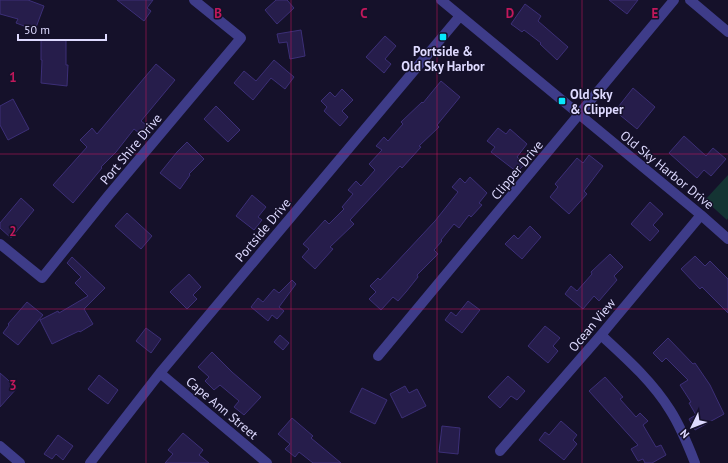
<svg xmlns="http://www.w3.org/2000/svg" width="728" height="463" font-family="'PT Sans',sans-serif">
<rect width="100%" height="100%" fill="#15112a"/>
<path fill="#143433" d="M 728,175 L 728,218 L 727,220 L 705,200 Z"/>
<path fill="#261d4b" stroke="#3c2f77" d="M 0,0 L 28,0 L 44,6 L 35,30 L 16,23 L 18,19 L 0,14 Z
M 117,0 L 153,0 L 147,8 L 151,11 L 144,21 Z
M 276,0 L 287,0 L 294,8 L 277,24 L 265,10 Z
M 609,0 L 638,0 L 627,14 Z
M 525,4 L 541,16 L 538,21 L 568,47 L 557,60 L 540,44 L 541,43 L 524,30 L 522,32 L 511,24 Z
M 301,30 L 305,56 L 290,59 L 287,42 L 279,43 L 277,34 Z
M 385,36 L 396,46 L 385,59 L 391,64 L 384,73 L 366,57 Z
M 41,40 L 66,40 L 66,65 L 68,65 L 67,86 L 41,83 L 42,60 L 41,60 Z
M 274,60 L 294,77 L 285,89 L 271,78 L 253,100 L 234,83 L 244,71 L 256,81 Z
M 156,64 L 175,80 L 141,121 L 150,128 L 143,136 L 134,129 L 116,152 L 101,167 L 102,168 L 73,203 L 53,185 L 87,147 L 80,140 L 92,128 L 97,134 Z
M 441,81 L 460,97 L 437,125 L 439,127 L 419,146 L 421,147 L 402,168 L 400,166 L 350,220 L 354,224 L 330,247 L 333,249 L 315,269 L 302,257 L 309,249 L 303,244 L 325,220 L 329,224 L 344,209 L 342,207 L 353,194 L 348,190 L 356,181 L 361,186 L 375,170 L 369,164 L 382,150 L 376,146 L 384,137 L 388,141 L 403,124 L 401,122 L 422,102 L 423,103 Z
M 633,88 L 655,107 L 637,129 L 615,111 Z
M 342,89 L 353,100 L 342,111 L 348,117 L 340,126 L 324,111 L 327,107 L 321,101 L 330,92 L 335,97 Z
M 13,99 L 29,129 L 8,140 L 0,125 L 0,106 Z
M 216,106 L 240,130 L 228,142 L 204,119 Z
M 498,128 L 506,134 L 510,129 L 527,144 L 517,157 L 525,164 L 517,172 L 491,152 L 495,147 L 487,141 Z
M 684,136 L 706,156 L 713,148 L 726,159 L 711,176 L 704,170 L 697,178 L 669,153 Z
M 187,142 L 204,159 L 189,174 L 190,175 L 180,189 L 160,173 L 177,152 Z
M 589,155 L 603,166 L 584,191 L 587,194 L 569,214 L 550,197 L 558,187 L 555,184 L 577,158 L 583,163 Z
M 470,177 L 487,193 L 479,203 L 482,205 L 471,217 L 469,215 L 459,228 L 454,224 L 441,240 L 442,241 L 434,250 L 438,254 L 417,275 L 418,277 L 406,292 L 398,301 L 393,297 L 381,310 L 369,299 L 376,292 L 370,286 L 378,278 L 380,280 L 435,221 L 458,192 L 452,187 L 460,178 L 465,183 Z
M 252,195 L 266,207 L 258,217 L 262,220 L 254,230 L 236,216 Z
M 21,198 L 34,210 L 11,238 L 0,228 L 0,223 Z
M 650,202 L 663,214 L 653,225 L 659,231 L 650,241 L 631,224 Z
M 127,213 L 152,236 L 141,249 L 115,226 Z
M 530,226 L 541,237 L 522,259 L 505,244 L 514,235 L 518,239 Z
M 610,254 L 623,267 L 614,276 L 617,280 L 599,301 L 594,296 L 583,309 L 565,294 L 571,286 L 577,291 L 592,274 L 591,272 Z
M 695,256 L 705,266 L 710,261 L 728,279 L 728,313 L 702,287 L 700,289 L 681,269 Z
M 72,257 L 105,288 L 84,309 L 93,324 L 80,332 L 79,331 L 52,344 L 40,320 L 58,311 L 59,313 L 88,296 L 75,283 L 81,277 L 67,263 Z
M 189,274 L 201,287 L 193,295 L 197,299 L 187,309 L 170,292 Z
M 292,280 L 296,284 L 279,307 L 284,311 L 277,319 L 272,315 L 268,321 L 251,307 L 258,298 L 263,302 L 274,289 L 279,293 Z
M 468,301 L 480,310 L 462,333 L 445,320 L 451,312 L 456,316 Z
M 27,302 L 43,315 L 18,345 L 3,333 L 9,325 L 8,324 Z
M 545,326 L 560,338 L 553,346 L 558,351 L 548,363 L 528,346 Z
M 146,328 L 161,339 L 151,353 L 136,341 Z
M 280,335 L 289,343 L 283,350 L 274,342 Z
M 668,338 L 693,364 L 695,363 L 710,385 L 724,414 L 695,430 L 689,419 L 696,415 L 689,403 L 691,402 L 680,385 L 688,380 L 666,358 L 662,362 L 653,353 Z
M 212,352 L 232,372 L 261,397 L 244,415 L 234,407 L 239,401 L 220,385 L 214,390 L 205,381 L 209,377 L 198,367 Z
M 0,373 L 17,388 L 0,407 Z
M 99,375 L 118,390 L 108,404 L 88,389 Z
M 508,376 L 525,391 L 517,400 L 511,396 L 500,408 L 488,397 Z
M 605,377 L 623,397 L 620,399 L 636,417 L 640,413 L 648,421 L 643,425 L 656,447 L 661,445 L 666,455 L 652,463 L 645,463 L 643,459 L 638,461 L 631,449 L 638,445 L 589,391 Z
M 405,386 L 409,393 L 417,389 L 426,406 L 402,418 L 390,394 Z
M 362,388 L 387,400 L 375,424 L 350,412 Z
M 292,418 L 313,436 L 311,438 L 341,463 L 313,463 L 299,452 L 295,457 L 285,449 L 290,444 L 278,434 Z
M 561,421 L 577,435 L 573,440 L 577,444 L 564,460 L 539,440 L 545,432 L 549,435 Z
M 442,426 L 460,428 L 458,454 L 439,452 Z
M 183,433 L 203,450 L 199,455 L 209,463 L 165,463 L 173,454 L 168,450 Z
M 58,435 L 73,446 L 63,460 L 56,454 L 52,459 L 44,454 Z"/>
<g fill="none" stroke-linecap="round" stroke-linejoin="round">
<path stroke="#3e3c89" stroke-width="10" d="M 441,0 L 701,215 L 728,239
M 690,0 L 728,32
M 0,244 L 42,278 L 108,196 L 241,38 L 194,0
M 601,335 C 626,358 652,381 670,410 C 681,427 688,445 695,463
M 378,356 L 674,0
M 160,373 L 267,463
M 0,446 L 20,463
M 500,451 L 601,335 L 701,215
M 90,463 L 160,373 L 460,16"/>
</g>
<path fill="none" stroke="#c2185b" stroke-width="1" stroke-opacity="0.55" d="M 146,0 L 146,463M 291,0 L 291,463M 437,0 L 437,463M 582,0 L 582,463M 0,154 L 728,154M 0,309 L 728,309"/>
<g fill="#08e8fd" stroke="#15112a" stroke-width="1.5">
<rect x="439" y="33" width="8" height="8" rx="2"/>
<rect x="558" y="97" width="8" height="8" rx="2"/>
</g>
<g text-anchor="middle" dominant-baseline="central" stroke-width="3" stroke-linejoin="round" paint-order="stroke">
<g font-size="13" font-weight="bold" fill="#dedaff" stroke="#15112a">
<text x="443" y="51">Portside &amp;<tspan x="443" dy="15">Old Sky Harbor</tspan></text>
<text x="570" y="94" text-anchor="start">Old Sky<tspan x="570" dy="15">&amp; Clipper</tspan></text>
</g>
<g font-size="13" fill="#dedaff" stroke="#15112a">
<text transform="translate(131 149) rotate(-50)">Port Shire Drive</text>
<text transform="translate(517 170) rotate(-50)">Clipper Drive</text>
<text transform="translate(667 170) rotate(39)">Old Sky Harbor Drive</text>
<text transform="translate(263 230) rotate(-50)">Portside Drive</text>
<text transform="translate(592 325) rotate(-50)">Ocean View</text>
<text transform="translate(222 408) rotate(40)">Cape Ann Street</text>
</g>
</g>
<g font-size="13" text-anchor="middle" font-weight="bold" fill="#c2185b" stroke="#15112a" stroke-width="3" stroke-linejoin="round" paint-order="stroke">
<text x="218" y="18">B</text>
<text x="364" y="18">C</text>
<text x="510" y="18">D</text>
<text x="655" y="18">E</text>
<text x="13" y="82">1</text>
<text x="13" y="236">2</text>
<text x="13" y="390">3</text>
</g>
<g transform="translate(692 427) rotate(227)" stroke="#15112a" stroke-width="3" paint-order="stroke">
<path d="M0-3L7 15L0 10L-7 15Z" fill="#dedaff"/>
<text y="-6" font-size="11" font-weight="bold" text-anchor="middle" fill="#dedaff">N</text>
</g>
<path d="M18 34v6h88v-6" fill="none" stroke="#dedaff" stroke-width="2"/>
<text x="24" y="34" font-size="12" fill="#dedaff" stroke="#15112a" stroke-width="3" paint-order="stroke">50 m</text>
</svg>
